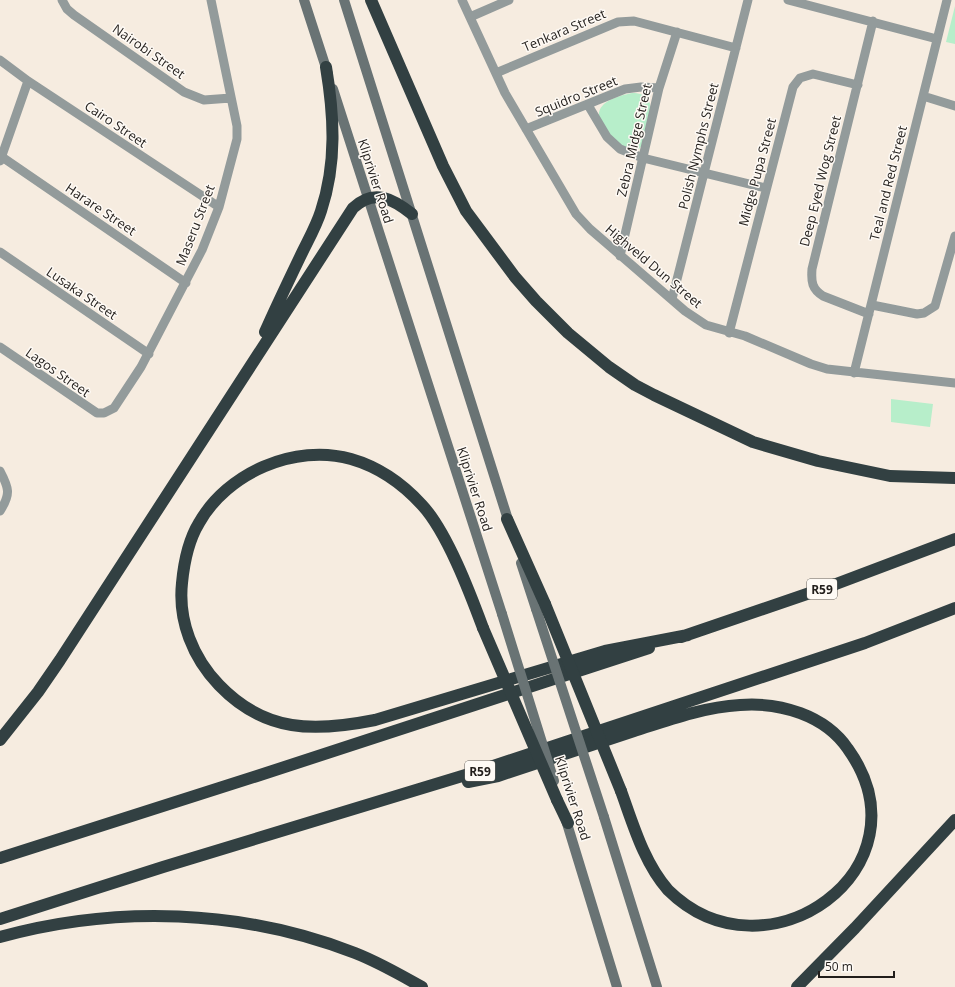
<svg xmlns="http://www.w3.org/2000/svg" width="955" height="987" font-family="'Open Sans',sans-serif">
<rect width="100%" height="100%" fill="#f6ece0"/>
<path fill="#b7eeca" d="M 955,6 L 955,44 L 946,42 Z
M 632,93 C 663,93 647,126 642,145 L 639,149 L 630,151 L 613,139 L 599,117 C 597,101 619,96 632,93 Z
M 891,399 L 933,404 L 930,427 L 891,422 Z"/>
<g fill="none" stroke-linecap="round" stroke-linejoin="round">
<path stroke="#939b9b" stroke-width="9" d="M 62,0 L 67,9 L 74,15 L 184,92 L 204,100 L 231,98
M 462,0 L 505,93 L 576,214 L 590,229 L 685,311 L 706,325 L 745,336 L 811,364 L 827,369 L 955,383
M 788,0 L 937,39
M 470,17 L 509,0
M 0,60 L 28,81 L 219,207
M 496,73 L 618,22 L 634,21 L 736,48
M 923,96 L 955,106
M 588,105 L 607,137 L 620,149 L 643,158 L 766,188
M 526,129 L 625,89 L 641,87 L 659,88
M 2,157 L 186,283
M 0,161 L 28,81
M 0,252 L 149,354
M 620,256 L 659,88 L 677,32
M 672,299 L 748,0
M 872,305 L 917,314 L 924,313 L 935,306 L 955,236
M 869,314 L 823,296 C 812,289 811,282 812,269 L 873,21
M 729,333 L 793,87 L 800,78 L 813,74 L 858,85
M 0,347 L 97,413 L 104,413 L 114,408 L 141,367 L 202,250 L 219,207 L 237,139 L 237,126 L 211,0
M 854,373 L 947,0
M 0,471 C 9,488 11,494 0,511"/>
<path stroke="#697374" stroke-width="10" d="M 304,0 L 328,74
M 344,0 L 510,526
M 333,89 L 502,614
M 521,563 L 536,609
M 565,817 L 617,987
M 604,817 L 657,987"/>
<path stroke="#324042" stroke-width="12" d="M 371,0 L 443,166 L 466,211 L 515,277 L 536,301 L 568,333 L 609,367 L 635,385 L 654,395 L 753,442 L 818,461 L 890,476 L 955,478
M 265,332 C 276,307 288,282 300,257 C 307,242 316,227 321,211 C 337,163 334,115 326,67
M 507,519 L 545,604
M 483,628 C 470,593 447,532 422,505 C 402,483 379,467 351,459 C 295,443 227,473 199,523 C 188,541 184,562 182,583 C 178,621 193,658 219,685 C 265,733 315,732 375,720 L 605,651 L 688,635
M 681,637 L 836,584 L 955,539
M 0,740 L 38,692 L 60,660 L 353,208 C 374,188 393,199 412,214
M 468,782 L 498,776 C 543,761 589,746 634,731 C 668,720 704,707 740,705 C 780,702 825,715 848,749 C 933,868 766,987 668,890 C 644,863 633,824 621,791
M 557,800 L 568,823
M 0,858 L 257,776 L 649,648
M 0,919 L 163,867 L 472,773 L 865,643 L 955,608
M 0,937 C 116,905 242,909 355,953 C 378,962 401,975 422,987
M 797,987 L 855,928 L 955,820"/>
<path stroke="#697374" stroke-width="10" d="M 536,609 L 604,817
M 502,614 L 554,781"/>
<path stroke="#324042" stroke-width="12" d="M 545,604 L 621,791
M 483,628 L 557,800"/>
</g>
<g text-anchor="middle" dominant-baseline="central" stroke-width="3" stroke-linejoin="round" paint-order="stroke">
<g fill="#fefaf5" stroke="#64605c" stroke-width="1">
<rect x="807" y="579" width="30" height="20" rx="3"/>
<rect x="465" y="761" width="30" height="20" rx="3"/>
</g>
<g font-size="12" font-weight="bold" fill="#221e1b">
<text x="822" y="589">R59</text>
<text x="480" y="771">R59</text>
</g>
<g font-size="13" fill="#221e1b" stroke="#fefaf5">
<text transform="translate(564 30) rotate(-23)">Tenkara Street</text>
<text transform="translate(149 51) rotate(35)">Nairobi Street</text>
<text transform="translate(576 96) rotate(-22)">Squidro Street</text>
<text transform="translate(116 124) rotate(34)">Cairo Street</text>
<text transform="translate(634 140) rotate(-77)">Zebra Midge Street</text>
<text transform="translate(698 146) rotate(-76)">Polish Nymphs Street</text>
<text transform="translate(757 172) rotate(-75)">Midge Pupa Street</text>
<text transform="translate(376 181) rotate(72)">Kliprivier Road</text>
<text transform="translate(820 181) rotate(-76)">Deep Eyed Wog Street</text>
<text transform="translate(888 183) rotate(-76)">Teal and Red Street</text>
<text transform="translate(101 209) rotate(34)">Harare Street</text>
<text transform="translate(195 225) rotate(-69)">Maseru Street</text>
<text transform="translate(654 266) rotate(40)">Highveld Dun Street</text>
<text transform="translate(82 293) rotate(34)">Lusaka Street</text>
<text transform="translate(58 372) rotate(35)">Lagos Street</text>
<text transform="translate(475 489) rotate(72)">Kliprivier Road</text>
<text transform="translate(573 798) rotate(72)">Kliprivier Road</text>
</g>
</g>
<path d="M819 971v6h75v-6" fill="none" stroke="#221e1b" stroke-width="2"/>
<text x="825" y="971" font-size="12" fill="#221e1b" stroke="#fefaf5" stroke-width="3" paint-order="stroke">50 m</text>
</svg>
